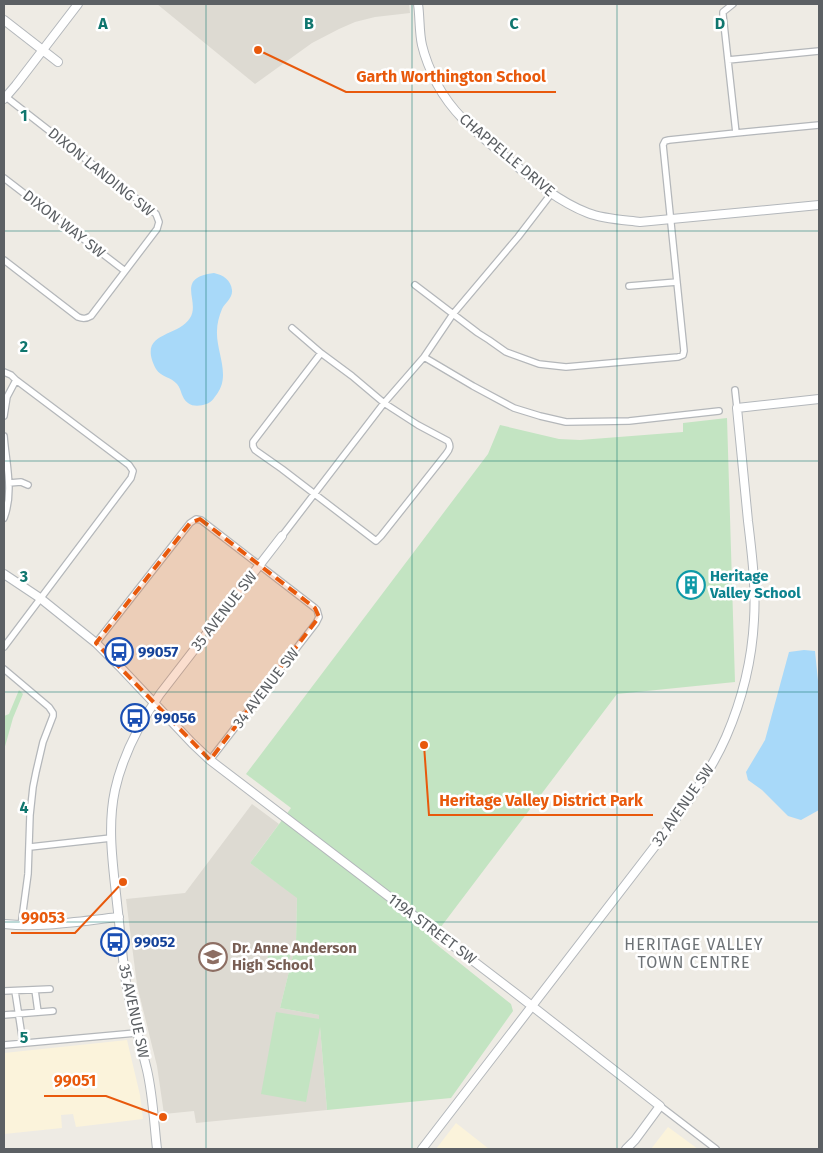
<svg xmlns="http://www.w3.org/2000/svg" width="823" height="1153" font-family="'Fira Sans',sans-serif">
<rect width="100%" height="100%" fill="#eeebe4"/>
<path fill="#fbf3db" d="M 127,1040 L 140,1095 L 143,1119 L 76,1127 L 73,1114 L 61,1115 L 62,1128 L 4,1134 L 4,1053 Z
M 456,1123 L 489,1149 L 436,1149 Z
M 668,1127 L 698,1149 L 651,1149 Z"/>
<path fill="#dddad2" d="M 157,4 L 409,4 L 410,13 L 375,17 L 355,22 L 339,29 L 312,43 L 255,84 Z
M 252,804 L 279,824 L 250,863 L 297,897 L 296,943 L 280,1008 L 319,1015 L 327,1110 L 196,1123 L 194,1111 L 164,1114 L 157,1066 L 137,985 L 126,899 L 185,893 Z"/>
<path fill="#c3e4c2" d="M 727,418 L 735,682 L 617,694 L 431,940 L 511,1004 L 513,1011 L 451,1098 L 327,1110 L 320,1027 L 306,1102 L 261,1094 L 276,1012 L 319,1019 L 319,1015 L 280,1008 L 296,943 L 297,898 L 250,863 L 291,808 L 246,774 L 488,454 L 500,425 L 559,439 L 580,440 L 683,432 L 683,423 Z
M 19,690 L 23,694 L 13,718 L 4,750 L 4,716 L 9,714 Z
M 270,947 L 291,952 L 288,965 L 267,960 Z"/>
<path fill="#a8d9f9" d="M 214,273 C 223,275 231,280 232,290 C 233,298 225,303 222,309 C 219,316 217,324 217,331 C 216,352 231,375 217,394 C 214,398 211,403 206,404 C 201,406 193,407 188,403 C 181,398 182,390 177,384 C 171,377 161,377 156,369 C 136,331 178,338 190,318 C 201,301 174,278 214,273 Z
M 804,650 L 815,651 L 819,691 L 819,810 L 801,820 L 788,816 L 762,790 L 748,780 L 746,772 L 765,740 L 789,652 Z"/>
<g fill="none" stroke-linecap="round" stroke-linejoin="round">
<defs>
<path id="street" d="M 733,4 L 723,12 L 723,15 L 736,133 L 819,125
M 728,60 L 819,51
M 4,178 L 125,271
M 4,260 L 78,317 C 83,319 86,319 91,316 L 157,229 L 159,222 L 156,214 L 6,97
M 415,285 L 478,333 L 489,340 L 506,352 L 539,364 L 566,367 L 678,357 L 683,355 L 684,351 L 663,145 L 665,141 L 669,140 L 736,133
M 629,286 L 677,282
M 292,328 L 321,353
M 321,353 L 352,376 L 384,403 L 418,425 L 448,441 C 451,446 450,449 446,454 L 381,536 L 376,541 L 282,469 L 255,450 L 253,446 L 253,442 L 256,438 Z
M 424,357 L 473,386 L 514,408 L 540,416 L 566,422 L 629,421 L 719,411
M 4,372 L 11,375 L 16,380
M 735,390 L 737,408
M 4,416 L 7,397 L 16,380 L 129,465 L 133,471 L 131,478 L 4,647
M 4,436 C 6,463 14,492 4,518
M 9,483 L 21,482 L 28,485
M 282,536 L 384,403 L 424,357 L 453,314 L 518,237 L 551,194
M 96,643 L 190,523 L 196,519 L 201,520 L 315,608 L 317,610 L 319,617 L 316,623 L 210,760
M 4,669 L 49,707 L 53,713 L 53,716 L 43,742 L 36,772 L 33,787 L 30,815 L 28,874 L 21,926
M 30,847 L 111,838
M 35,990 L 38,1012
M 4,991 L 50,989
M 15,991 L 23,1043
M 4,1015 L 53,1011
M 4,1045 L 136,1033
M 660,1106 L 716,1149"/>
<path id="secondary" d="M 418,4 C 420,17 419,32 422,45 C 425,58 431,72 437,84 C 454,116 480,135 507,158 C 532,179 557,201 588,213 C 603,219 624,220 640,222 L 819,205
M 4,20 L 58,62
M 4,99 L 16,85 L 78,4
M 4,574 L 40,598 L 96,643 L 122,669 L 192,743 L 210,760 L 523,999 L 660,1106 L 635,1140 L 626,1149
M 4,924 C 42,928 81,921 119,917
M 157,1149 C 154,1123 153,1096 147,1070 C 140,1041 131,1012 126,982 C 122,956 120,929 117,903 C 113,865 107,827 115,790 C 123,754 139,724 160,694 L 282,536
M 422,1149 L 672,824 C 692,796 712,769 726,737 C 742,700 752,660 754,620 C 756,587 752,554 748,521 C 744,483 741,446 737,408 L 819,399"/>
</defs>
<use href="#street" stroke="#b4b7ba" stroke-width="8"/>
<use href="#secondary" stroke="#b3b7bb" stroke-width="10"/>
<use href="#street" stroke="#fff" stroke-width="5.5"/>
<use href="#secondary" stroke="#fff" stroke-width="8"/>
</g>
<path fill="#e8590c" fill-opacity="0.2" stroke="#e8590c" stroke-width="4" stroke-dasharray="10 6" stroke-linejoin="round" d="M 200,519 L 315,608 L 319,617 L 210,760 L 96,643 L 190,523 Z"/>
<path fill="none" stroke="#0f766e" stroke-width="1" stroke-opacity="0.55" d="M 206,4 L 206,1149M 412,4 L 412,1149M 617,4 L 617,1149M 4,231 L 819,231M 4,461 L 819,461M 4,692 L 819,692M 4,922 L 819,922"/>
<defs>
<symbol id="building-ring" viewBox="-11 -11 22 22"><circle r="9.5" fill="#fff" stroke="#0f9aa8" stroke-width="1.5"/><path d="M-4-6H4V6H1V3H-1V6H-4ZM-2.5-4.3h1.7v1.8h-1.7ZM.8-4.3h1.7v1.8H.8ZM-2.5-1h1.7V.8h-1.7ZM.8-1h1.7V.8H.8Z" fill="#0f9aa8"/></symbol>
<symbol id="bus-ring" viewBox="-11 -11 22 22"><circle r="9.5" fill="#fff" stroke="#1a4fb4" stroke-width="1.5"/><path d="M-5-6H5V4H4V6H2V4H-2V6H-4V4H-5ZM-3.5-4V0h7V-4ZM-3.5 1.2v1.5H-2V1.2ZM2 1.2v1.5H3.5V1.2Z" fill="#1a4fb4"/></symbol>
<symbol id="school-ring" viewBox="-11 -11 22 22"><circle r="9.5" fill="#fff" stroke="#8d6e63" stroke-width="1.5"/><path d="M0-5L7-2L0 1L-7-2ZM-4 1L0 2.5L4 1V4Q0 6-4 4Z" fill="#8d6e63"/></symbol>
</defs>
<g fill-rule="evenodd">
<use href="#building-ring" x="675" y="569" width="32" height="32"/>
<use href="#bus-ring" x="103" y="636" width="32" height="32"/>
<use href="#bus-ring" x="119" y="702" width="32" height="32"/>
<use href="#bus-ring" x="99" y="926" width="32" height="32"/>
<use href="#school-ring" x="197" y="941" width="32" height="32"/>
</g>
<g text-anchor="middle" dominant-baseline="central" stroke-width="5" stroke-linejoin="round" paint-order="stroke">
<g font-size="15" fill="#5c6064" stroke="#fff">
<text transform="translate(507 155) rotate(40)">CHAPPELLE DRIVE</text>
<text transform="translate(101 172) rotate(39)">DIXON LANDING SW</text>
<text transform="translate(64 224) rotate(38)">DIXON WAY SW</text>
<text transform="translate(224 611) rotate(-52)">35 AVENUE SW</text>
<text transform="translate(266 688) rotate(-52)">34 AVENUE SW</text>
<text transform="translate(683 805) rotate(-55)">32 AVENUE SW</text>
<text transform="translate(432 929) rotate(37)">119A STREET SW</text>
<text transform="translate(134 1011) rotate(78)">35 AVENUE SW</text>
</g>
<g font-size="15" font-weight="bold" fill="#0d838f" stroke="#fff" text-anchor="start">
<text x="710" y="576">Heritage<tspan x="710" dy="17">Valley School</tspan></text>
</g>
<g font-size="15" font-weight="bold" fill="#164399" stroke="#fff" text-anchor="start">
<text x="138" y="652">99057</text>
<text x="154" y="718">99056</text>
<text x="134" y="942">99052</text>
</g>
<g font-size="15" font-weight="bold" fill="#785e54" stroke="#fff" text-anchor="start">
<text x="232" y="948">Dr. Anne Anderson<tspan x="232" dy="17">High School</tspan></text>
</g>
<g font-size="16" letter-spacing="1" fill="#6d7276" stroke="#fff">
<text x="694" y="944">HERITAGE VALLEY<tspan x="694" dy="18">TOWN CENTRE</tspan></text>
</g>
</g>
<g font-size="16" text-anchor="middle" font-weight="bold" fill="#0f766e" stroke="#fff" stroke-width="5" stroke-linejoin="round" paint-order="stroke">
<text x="103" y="29">A</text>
<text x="309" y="29">B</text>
<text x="514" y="29">C</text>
<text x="720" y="29">D</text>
<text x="24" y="121">1</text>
<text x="24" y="352">2</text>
<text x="24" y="582">3</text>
<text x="24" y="813">4</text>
<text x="24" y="1043">5</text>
</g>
<path fill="none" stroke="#e8590c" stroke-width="2" d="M258 50L346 92H556M424 745L429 815H653M123 882L75 933H11M163 1117L106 1096H44"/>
<g fill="#e8590c" stroke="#fff" stroke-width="2">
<circle cx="258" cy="50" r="5"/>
<circle cx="424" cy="745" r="5"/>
<circle cx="123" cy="882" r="5"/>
<circle cx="163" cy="1117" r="5"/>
</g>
<g font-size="16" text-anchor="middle" font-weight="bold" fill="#e8590c" stroke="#fff" stroke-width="5" stroke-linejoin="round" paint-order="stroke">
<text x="451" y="82">Garth Worthington School</text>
<text x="541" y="806">Heritage Valley District Park</text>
<text x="43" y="923">99053</text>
<text x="75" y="1086">99051</text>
</g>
<rect width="823" height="1153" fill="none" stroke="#5c6064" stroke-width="10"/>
</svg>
